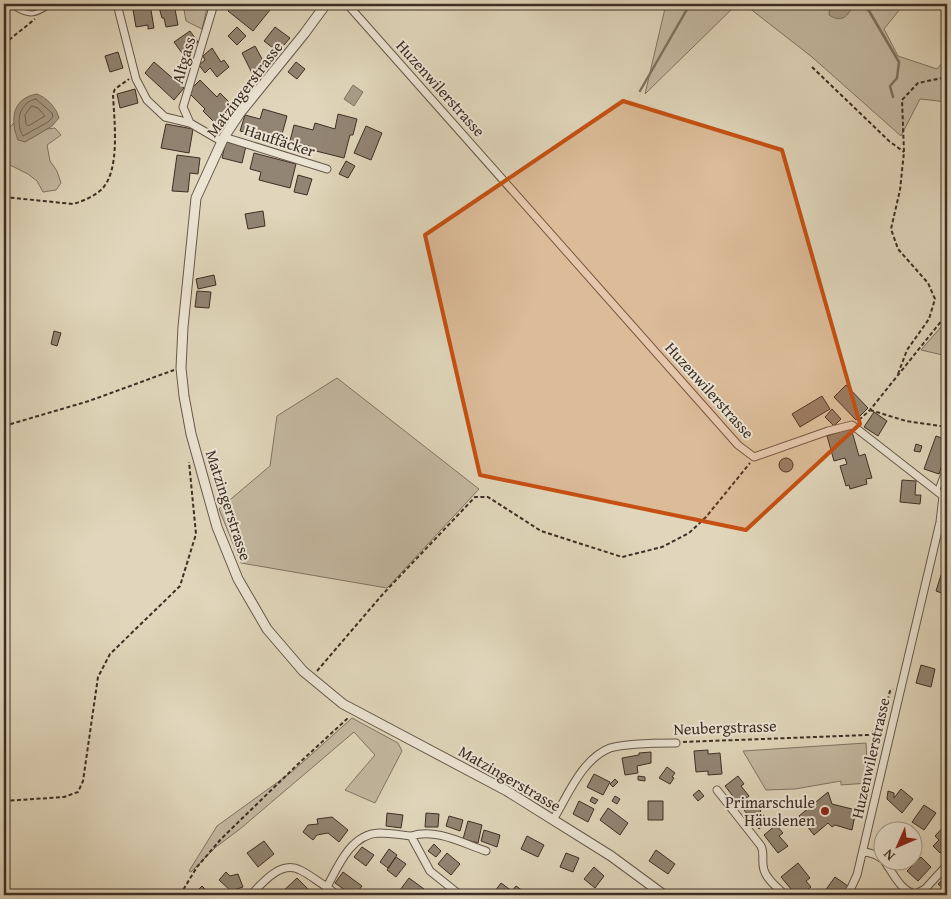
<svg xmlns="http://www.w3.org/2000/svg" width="951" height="899" font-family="'Gentium Book Plus',serif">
<rect width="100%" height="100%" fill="#e0d6bb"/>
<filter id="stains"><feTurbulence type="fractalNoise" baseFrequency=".004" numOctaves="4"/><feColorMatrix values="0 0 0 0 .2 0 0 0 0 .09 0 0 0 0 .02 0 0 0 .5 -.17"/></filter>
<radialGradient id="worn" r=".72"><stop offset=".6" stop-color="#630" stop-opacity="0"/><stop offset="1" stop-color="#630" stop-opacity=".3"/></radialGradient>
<path fill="#c4b9a2" stroke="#817464" d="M 183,4 L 208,4 L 202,29 L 186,21 Z
M 666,4 L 737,4 L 645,94 Z
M 744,4 L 904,4 L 884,29 L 898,56 L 937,69 L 947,57 L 947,102 L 920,99 L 901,136 L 812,57 Z
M 14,123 L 16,133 L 25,142 L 47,129 L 55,128 L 61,135 L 47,145 L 50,161 L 57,171 L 61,183 L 56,190 L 43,192 L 37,181 L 28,174 L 4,162 C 4,146 1,134 14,123 Z
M 947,320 L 947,356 L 921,350 Z
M 337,378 L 479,489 L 387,588 L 241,563 L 219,509 L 270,466 L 277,416 Z
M 352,718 L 398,743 L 402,751 L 375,803 L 345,790 L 375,755 L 354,732 L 240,829 L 216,847 L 191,872 L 189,871 L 217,826 L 293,771 Z
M 866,743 L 868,783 L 841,785 L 841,781 L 795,789 L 766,790 L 743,751 Z"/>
<path fill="#a99d88" stroke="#7e7160" d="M 830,4 L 848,4 L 850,11 C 844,21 837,20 829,15 Z
M 353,85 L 363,92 L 354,106 L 344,99 Z
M 37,94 C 47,98 56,107 59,118 L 52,126 L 25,142 L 18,140 C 10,120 12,98 37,94 Z"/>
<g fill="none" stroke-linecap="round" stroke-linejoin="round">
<path stroke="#746656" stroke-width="1" d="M 36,99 L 52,113 L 53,117 L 48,122 L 23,136 C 15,123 19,102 36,99 Z
M 32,106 L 38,108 L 45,116 L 28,126 L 26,124 L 25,115 Z"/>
<path stroke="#7e7160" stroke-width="2.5" d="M 865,4 L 899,62 L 897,78 L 890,86 L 893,97
M 640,91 L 690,4"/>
</g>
<path fill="#928573" stroke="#3e2e25" d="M 132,4 L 150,4 L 154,28 L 148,29 L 148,25 L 136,27 Z
M 158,4 L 174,4 L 178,25 L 166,27 L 164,18 L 162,18 Z
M 234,4 L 273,4 L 274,5 L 253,31 L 228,11 Z
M 237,27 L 246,36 L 237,45 L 228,36 Z
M 275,27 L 290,38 L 278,52 L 264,41 Z
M 190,31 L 198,42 L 182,53 L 174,42 Z
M 255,46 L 267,68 L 253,75 L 242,53 Z
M 212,48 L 221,62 L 224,60 L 229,67 L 217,77 L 210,68 L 205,73 L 199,65 L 205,60 L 203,56 Z
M 118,52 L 123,68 L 110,72 L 105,56 Z
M 154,62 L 184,88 L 174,100 L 145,73 Z
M 296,62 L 305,69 L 297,79 L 288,72 Z
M 200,80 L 217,97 L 220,93 L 235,108 L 217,125 L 203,111 L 205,109 L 188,92 Z
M 135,89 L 138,103 L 120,108 L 117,94 Z
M 263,109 L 287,116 L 281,138 L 275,136 L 273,141 L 240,131 L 245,115 L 260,119 Z
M 338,114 L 357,119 L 353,135 L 350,135 L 344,158 L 308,149 L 309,146 L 290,141 L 294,125 L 313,130 L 315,123 L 335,129 Z
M 166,124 L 193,129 L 189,153 L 161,148 Z
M 366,126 L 382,133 L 371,160 L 354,153 Z
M 226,141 L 246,146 L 242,163 L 222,158 Z
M 254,153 L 296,164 L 290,188 L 259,180 L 261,172 L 250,169 Z
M 177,155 L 200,158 L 198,174 L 190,173 L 188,192 L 172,191 Z
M 346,161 L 355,166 L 348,178 L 339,174 Z
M 298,175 L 312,179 L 307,195 L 294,192 Z
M 263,211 L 265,226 L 248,229 L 245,214 Z
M 214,275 L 216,285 L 198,289 L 196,279 Z
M 197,291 L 211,292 L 209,308 L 195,307 Z
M 54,331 L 61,333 L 57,346 L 51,344 Z
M 846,385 L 868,408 L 856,420 L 834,397 Z
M 822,396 L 830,409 L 800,427 L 792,414 Z
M 832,409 L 841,419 L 834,426 L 825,417 Z
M 874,412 L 887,421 L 878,436 L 864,427 Z
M 851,428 L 859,456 L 865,454 L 872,478 L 866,479 L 867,484 L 850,489 L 849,485 L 846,486 L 840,466 L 847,464 L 845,458 L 834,461 L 827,436 Z
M 936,436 L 947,440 L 947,451 L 939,474 L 924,469 Z
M 916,444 L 922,446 L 920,452 L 914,451 Z
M779 465a7 7 0 1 1 14 0a7 7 0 1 1-14 0Z
M 902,480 L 916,481 L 915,495 L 921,495 L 920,504 L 900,502 Z
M 223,499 L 226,502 L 221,506 L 219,503 Z
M 941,575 L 947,577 L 947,595 L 936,591 Z
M 921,665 L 935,669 L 931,687 L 916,683 Z
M 708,750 L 708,754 L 720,753 L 722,774 L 708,775 L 708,771 L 696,772 L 694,751 Z
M 651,752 L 651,763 L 637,766 L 638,773 L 625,775 L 622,758 L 639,755 L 639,753 Z
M 667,767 L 675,773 L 672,777 L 674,778 L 670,784 L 659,778 Z
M 594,774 L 610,782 L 603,795 L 587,787 Z
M 638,776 L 645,777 L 645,781 L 638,780 Z
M 738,776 L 744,784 L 741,786 L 749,796 L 739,804 L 725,786 Z
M 615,779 L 618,782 L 613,787 L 610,784 Z
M 901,789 L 913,799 L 902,813 L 887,799 L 888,791 L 894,793 L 894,798 Z
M 699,790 L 704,796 L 698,801 L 693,795 Z
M 828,792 L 832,804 L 856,810 L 852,830 L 835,825 L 832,827 L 828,823 L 814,835 L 799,816 Z
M 615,796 L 620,799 L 617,804 L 612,801 Z
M 592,797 L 598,800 L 595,804 L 590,801 Z
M 757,800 L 763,808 L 760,811 L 768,821 L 759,829 L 744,810 Z
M 579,801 L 594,809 L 588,822 L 573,814 Z
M 648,801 L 663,801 L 663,820 L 648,820 Z
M 924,805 L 936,813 L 924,830 L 912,822 Z
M 608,808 L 628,823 L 620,835 L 600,820 Z
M 387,813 L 403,815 L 401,828 L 386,826 Z
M 426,813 L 439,814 L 438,827 L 425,827 Z
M 449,816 L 463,820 L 460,831 L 446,826 Z
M 332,817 L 348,830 L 339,842 L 328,833 L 317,835 L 313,840 L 303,832 L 308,825 L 318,824 L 317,819 Z
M 468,821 L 482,825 L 478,843 L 463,839 Z
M 947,823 L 947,847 L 940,853 L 933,846 L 939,840 L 935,836 Z
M 776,825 L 783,833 L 779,836 L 788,846 L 778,853 L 764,835 Z
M 484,830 L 500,835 L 497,847 L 481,841 Z
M 527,836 L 544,845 L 538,857 L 521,849 Z
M 264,841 L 274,854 L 258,867 L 247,853 Z
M 434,844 L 441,851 L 436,857 L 428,851 Z
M 362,847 L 374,855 L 366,866 L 354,857 Z
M 389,849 L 397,855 L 388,868 L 380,862 Z
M 656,850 L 675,864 L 668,874 L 649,861 Z
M 447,853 L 460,864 L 451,875 L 438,864 Z
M 566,853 L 579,858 L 573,872 L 560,867 Z
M 396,857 L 406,864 L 396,877 L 387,870 Z
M 921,857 L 931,867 L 918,881 L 907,871 Z
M 798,863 L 810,878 L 806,881 L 811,887 L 801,895 L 796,895 L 781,877 Z
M 594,867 L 604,876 L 595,888 L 584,879 Z
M 226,872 L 230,876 L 238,874 L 243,887 L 231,891 L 219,880 Z
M 343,872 L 362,886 L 355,895 L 352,895 L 335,883 Z
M 835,877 L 848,886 L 841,895 L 822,895 Z
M 297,878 L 308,889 L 301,895 L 283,895 L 281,893 Z
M 409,878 L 424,889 L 419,895 L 408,895 L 400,890 Z
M 944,878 L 947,881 L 947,887 L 945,890 L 938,884 Z
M 501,883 L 512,891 L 516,886 L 526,893 L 525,895 L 492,895 Z
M 202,886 L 211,895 L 193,895 Z
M 854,889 L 863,895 L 850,895 Z
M 873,890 L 880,895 L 869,895 Z"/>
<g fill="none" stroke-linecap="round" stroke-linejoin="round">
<defs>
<path id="service" d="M 13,4 L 14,7 C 30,17 36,15 51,4
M 937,491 L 947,464"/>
<path id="minor" d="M 117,4 L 136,79 L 147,100 L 165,117 L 190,123 L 221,141
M 347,4 L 738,445 L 754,457 L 828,431 L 852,425 L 943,496 L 940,522 L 857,875 L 851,888 L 846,895
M 190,123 L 183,107 L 214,4
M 224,137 L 327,169
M 717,790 L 761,846 C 765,854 761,861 764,870 C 767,880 778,888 785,895
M 553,820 C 568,795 582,759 610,748 C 627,743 658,743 676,743
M 411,836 C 436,828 462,843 486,851
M 863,851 L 876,855 L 884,860
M 885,862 C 893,873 901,892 916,894 L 925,889 L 947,865
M 251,895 C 262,883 281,860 300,870 C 309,874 318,882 327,887
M 337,895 L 327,887 C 338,866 351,834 379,833 C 390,833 401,835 411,836 L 430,871 L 460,895"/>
<path id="tertiary" d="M 326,4 L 304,34 L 240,113 L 224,137 L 196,198 L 183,327 L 181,368 L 184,396 L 191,434 L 217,527 L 238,579 L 267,629 L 303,671 L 343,704 L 507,791 L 611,856 L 664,895"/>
</defs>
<use href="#service" stroke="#66584a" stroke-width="6"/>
<use href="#minor" stroke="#66584a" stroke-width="9"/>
<use href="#tertiary" stroke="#66584a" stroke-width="11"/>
<path stroke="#3e2e25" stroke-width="2" stroke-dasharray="4 2.5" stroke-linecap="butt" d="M 4,44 L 35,19
M 812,67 L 889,141 L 904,152
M 4,197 L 73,204 C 83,201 93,197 101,190 C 121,171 114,120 113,94 L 115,89 L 129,79
M 898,374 L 907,350 L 929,319 L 935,299 L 928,283 L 898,249 L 891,229 L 900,190 L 904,152 L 902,100 L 918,83 L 947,77
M 870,410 L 906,421 L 947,427
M 859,420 L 870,410 L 947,314
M 4,426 L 89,401 L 174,370
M 317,671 L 382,595 L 475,497 L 488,497 L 541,531 L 622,557 L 662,547 L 689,533 L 706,517 L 750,463
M 683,742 L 868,735 L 881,726 L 890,691 L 893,689
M 4,801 L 64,797 L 78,792 L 83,781 L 98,677 L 110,654 L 180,586 L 196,534 L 189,462
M 180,895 L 197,867 L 221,839 L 297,765 L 348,718"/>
<use href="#service" stroke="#ebe4d3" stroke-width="4"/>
<use href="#minor" stroke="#ebe4d3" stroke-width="7"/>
<use href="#tertiary" stroke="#ebe4d3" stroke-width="9"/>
</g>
<path fill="#c65011" fill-opacity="0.2" stroke="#c65011" stroke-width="4" stroke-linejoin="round" d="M 623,101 L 782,150 L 860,424 L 746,530 L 480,475 L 425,235 Z"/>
<circle fill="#8f2418" stroke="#ebe4d3" stroke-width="2" cx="825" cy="811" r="5"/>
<g text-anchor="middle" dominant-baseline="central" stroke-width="4" stroke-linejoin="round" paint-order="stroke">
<g font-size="16" fill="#3e2e25" stroke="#ebe4d3">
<text transform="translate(183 60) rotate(-74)">Altgass</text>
<text transform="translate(441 88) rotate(48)">Huzenwilerstrasse</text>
<text transform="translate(244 89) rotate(-53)">Matzingerstrasse</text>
<text transform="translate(280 140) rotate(18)">Hauffäcker</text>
<text transform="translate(710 390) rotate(48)">Huzenwilerstrasse</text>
<text transform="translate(229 505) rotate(72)">Matzingerstrasse</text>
<text transform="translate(725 727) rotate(-2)">Neubergstrasse</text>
<text transform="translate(870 758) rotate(-77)">Huzenwilerstrasse</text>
<text transform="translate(510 778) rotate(30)">Matzingerstrasse</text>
</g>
<g font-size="16" fill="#3e2e25" stroke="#ebe4d3" text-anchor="end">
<text x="815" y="802">Primarschule<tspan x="815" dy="18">Häuslenen</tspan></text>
</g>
</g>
<rect width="951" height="899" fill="none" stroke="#e0d6bb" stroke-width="20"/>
<rect x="5" y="5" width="941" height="889" fill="none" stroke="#3e2e25" stroke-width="2.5"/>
<rect x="10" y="10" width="931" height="879" fill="none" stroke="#3e2e25"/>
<g transform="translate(898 846) rotate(225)"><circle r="24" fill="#ebe4d3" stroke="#a69b8d"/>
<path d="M0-4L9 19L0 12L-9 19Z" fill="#8f2418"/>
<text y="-8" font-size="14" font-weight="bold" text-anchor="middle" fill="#3e2e25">N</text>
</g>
<rect width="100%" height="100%" filter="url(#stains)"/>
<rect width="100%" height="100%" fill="url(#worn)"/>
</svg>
